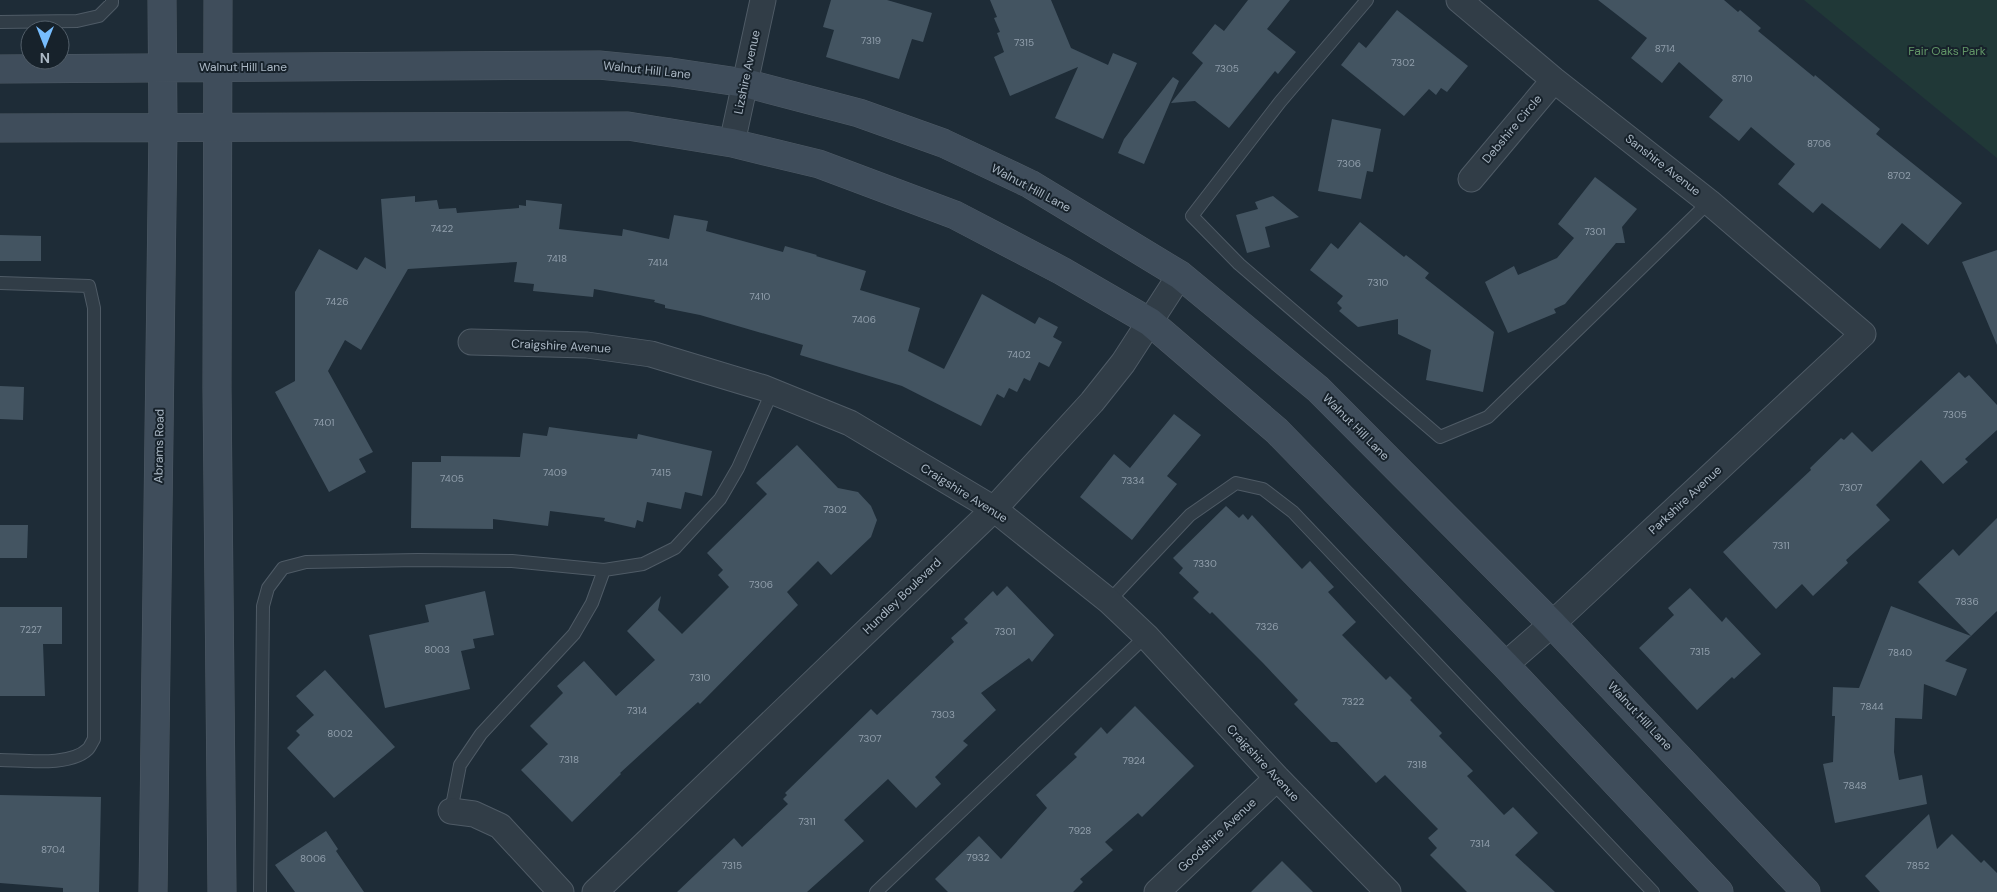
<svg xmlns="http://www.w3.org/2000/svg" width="1997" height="892" font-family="'DM Sans',sans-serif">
<rect width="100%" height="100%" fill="#1e2c37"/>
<path fill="#203837" d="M 1804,0 L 1997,0 L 1997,158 Z"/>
<path fill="#435461" d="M 831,0 L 887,0 L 932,13 L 923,42 L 912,39 L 899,79 L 826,57 L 834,30 L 823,27 Z
M 990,0 L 1051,0 L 1071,48 L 1108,65 L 1113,53 L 1137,63 L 1103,139 L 1055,118 L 1078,67 L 1010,96 L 994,57 L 1004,52 L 997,33 L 1000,32 L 994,18 L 997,17 Z
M 1248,0 L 1290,0 L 1267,29 L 1296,52 L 1278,74 L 1275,71 L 1229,128 L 1195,101 L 1171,103 L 1203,63 L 1192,53 L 1215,24 L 1224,31 Z
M 1598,0 L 1724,0 L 1738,12 L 1740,10 L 1761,28 L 1758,31 L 1814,77 L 1815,75 L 1880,129 L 1876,134 L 1962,203 L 1928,245 L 1902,223 L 1880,249 L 1822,203 L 1813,213 L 1778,184 L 1795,164 L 1751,127 L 1739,141 L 1709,117 L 1723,100 L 1679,62 L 1662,83 L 1631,58 L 1647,38 Z
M 1397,10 L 1468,66 L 1447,92 L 1441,88 L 1436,95 L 1429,89 L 1404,116 L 1341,65 L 1359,42 L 1366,48 Z
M 1173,77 L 1179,81 L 1144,164 L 1118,153 L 1124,139 Z
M 1332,119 L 1381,129 L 1373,172 L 1367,171 L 1361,199 L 1318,191 Z
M 1595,177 L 1637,209 L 1622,227 L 1625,243 L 1616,243 L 1565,304 L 1554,309 L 1556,313 L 1508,333 L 1485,282 L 1514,266 L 1518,275 L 1557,258 L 1574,238 L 1558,224 Z
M 415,196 L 415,202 L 437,200 L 439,209 L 456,208 L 457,213 L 519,208 L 519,205 L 526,206 L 526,200 L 562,204 L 559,229 L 622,236 L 623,229 L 669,239 L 674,215 L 708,221 L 706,231 L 783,252 L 785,246 L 817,255 L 816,256 L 866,271 L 860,290 L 920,308 L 908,351 L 944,369 L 982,294 L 1035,324 L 1039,317 L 1058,327 L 1053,337 L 1062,342 L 1049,367 L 1039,362 L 1030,381 L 1024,378 L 1017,392 L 1009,388 L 1004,398 L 997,394 L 981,426 L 902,386 L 800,355 L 803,345 L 700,315 L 665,308 L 665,305 L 654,302 L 655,300 L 594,289 L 593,297 L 533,291 L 534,284 L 514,282 L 517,262 L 408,269 L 361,350 L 345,340 L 328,371 L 373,452 L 359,459 L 366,472 L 329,492 L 275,392 L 295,381 L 295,292 L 319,249 L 357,270 L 365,257 L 386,269 L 381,199 Z
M 1273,196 L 1299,217 L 1265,227 L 1270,247 L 1247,253 L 1236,215 L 1258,209 L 1255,202 Z
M 1360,222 L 1404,257 L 1406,255 L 1429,273 L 1425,278 L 1494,332 L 1483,392 L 1426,380 L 1431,350 L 1398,334 L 1398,319 L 1358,327 L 1339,311 L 1342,308 L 1337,303 L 1343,296 L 1310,270 L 1331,243 L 1338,249 Z
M 0,235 L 41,236 L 41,261 L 0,261 Z
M 1997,250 L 1997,345 L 1962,262 Z
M 1959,372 L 1965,378 L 1969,375 L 1997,405 L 1997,430 L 1965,459 L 1968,462 L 1943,484 L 1921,460 L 1876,505 L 1890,520 L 1846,560 L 1848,563 L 1813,596 L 1802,584 L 1776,609 L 1723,552 L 1811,470 L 1810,468 L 1841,438 L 1844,440 L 1852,432 L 1872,452 Z
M 0,386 L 24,387 L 23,420 L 0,419 Z
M 1174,414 L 1201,435 L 1167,476 L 1177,484 L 1132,540 L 1080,497 L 1114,454 L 1130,468 Z
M 549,427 L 637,439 L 638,434 L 712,451 L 702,496 L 685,492 L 681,509 L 647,502 L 643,522 L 637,520 L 635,528 L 604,521 L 605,518 L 550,511 L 548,526 L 493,519 L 493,529 L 411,528 L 412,462 L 441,462 L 441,456 L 520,457 L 523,433 L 547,436 Z
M 797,445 L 838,488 L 858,492 L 871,506 L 877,520 L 871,537 L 831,575 L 818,561 L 787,592 L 798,605 L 700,704 L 698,702 L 666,731 L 620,773 L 621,774 L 572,822 L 521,770 L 548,744 L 530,726 L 563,693 L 557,686 L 584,661 L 616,696 L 655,660 L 627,631 L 661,596 L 658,610 L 682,634 L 729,587 L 718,575 L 723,570 L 707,553 L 767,494 L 756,483 Z
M 1226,506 L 1239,518 L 1243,514 L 1248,520 L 1252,515 L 1302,569 L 1310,561 L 1334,587 L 1328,592 L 1356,622 L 1342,635 L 1386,680 L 1390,676 L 1412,698 L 1410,700 L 1442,733 L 1439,736 L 1473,771 L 1467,776 L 1504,815 L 1513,807 L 1538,833 L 1515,855 L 1555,892 L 1467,892 L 1430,855 L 1437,848 L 1428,838 L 1438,829 L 1385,775 L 1376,783 L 1337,742 L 1331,742 L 1294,704 L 1298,700 L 1263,663 L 1212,612 L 1210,614 L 1193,598 L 1199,592 L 1179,573 L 1183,568 L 1173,558 Z
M 1997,518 L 1997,611 L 1945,661 L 1967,669 L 1956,696 L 1924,684 L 1922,719 L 1895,718 L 1894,752 L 1899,780 L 1922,775 L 1927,804 L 1835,823 L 1823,764 L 1833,762 L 1835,716 L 1832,716 L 1833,687 L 1859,688 L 1891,606 L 1971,636 L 1918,582 L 1953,549 L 1959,556 Z
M 0,525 L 28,525 L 27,558 L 0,558 Z
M 1007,586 L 1054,635 L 1032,662 L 1029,658 L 981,693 L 996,710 L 963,741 L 968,745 L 935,777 L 941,784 L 916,808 L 888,779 L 844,820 L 864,841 L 807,892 L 677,892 L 734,838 L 742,847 L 788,804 L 783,799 L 787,795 L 785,793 L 871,709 L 877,715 L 954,642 L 951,638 L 968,623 L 964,619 L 993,591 L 997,596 Z
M 1690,588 L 1722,622 L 1726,617 L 1761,654 L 1734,679 L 1732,677 L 1697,710 L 1639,648 L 1674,615 L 1668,608 Z
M 485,591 L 494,635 L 473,639 L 475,648 L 461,651 L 470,689 L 385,708 L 369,635 L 429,622 L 425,605 Z
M 0,607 L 62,607 L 62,644 L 43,644 L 45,696 L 0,696 Z
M 325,670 L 395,747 L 334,798 L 287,748 L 300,735 L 296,731 L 314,715 L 296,696 Z
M 1135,706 L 1194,766 L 1142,817 L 1138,813 L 1105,842 L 1113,850 L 1080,879 L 1083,882 L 1073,892 L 948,892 L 935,879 L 979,836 L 1001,859 L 1047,808 L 1036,795 L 1077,757 L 1074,754 L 1101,727 L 1107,734 Z
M 0,795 L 101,797 L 99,892 L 63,892 L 63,888 L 0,883 Z
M 1929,814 L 1937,849 L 1952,834 L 1981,863 L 1984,860 L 1997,873 L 1997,892 L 1880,892 L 1865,876 Z
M 326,831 L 338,849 L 336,851 L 364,892 L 295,892 L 275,865 Z
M 1282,861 L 1313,892 L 1251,892 Z"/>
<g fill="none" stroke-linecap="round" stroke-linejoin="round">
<defs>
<path id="lane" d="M 1367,0 L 1280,102 L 1192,216 L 1239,264 L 1440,437 L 1488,417 L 1709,202
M 0,22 L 77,21 L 99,16 L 112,3 L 112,0
M 0,283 L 89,286 L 94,308 L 94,739 C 92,742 90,747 88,749 C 70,767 23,760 0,760
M 1109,601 L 1190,515 L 1236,483 L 1263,489 L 1293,512 L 1653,892
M 451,811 L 460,765 L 481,734 L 574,634 L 592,603 L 604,570
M 260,892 L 263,606 L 268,588 L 283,568 L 306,562 L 418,560 L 512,561 L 604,570 L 643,564 L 675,548 L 720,499 L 738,468 L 772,392
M 876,892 L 1146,636"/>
<path id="street" d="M 1459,0 L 1554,80 L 1709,202 L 1863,334 L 1552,624 L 1505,665
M 732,143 L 763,0
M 1471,179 L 1554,80
M 471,342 L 587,345 L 651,354 L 764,388 L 850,423 L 994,509 L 1109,601 L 1146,636 L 1277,778 L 1388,892
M 451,811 L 474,814 L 500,826 L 561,892
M 595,892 L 994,509 L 1092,402 L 1123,363 L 1180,275
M 1157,892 L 1277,778"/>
<path id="secondary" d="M 218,0 L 217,388 L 222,892
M 0,69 L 599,65 L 671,72 L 745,83 L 859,113 L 943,143 L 1030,184 L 1180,275 L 1318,389 L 1552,624 L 1806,892
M 0,128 L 628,126 L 732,143 L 819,164 L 955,215 L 1062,271 L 1150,322 L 1277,431 L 1505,665 L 1719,892
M 153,892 L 163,128 L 162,0"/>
</defs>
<use href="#lane" stroke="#4f5b66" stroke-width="14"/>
<use href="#street" stroke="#4f5b66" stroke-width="27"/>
<use href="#secondary" stroke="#4f5b66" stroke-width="29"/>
<use href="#lane" stroke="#313d47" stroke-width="12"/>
<use href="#street" stroke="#313d47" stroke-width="25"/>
<use href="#secondary" stroke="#3f4d5b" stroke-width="28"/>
</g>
<g text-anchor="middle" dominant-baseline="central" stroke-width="4" stroke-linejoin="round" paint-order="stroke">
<g font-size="10" fill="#919fac">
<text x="871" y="40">7319</text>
<text x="1024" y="42">7315</text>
<text x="1665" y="48">8714</text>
<text x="1403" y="62">7302</text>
<text x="1227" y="68">7305</text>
<text x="1742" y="78">8710</text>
<text x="1819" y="143">8706</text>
<text x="1349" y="163">7306</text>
<text x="1899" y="175">8702</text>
<text x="442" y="228">7422</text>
<text x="1595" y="231">7301</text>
<text x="557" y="258">7418</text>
<text x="658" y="262">7414</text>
<text x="1378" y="282">7310</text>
<text x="760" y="296">7410</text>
<text x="337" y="301">7426</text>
<text x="864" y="319">7406</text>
<text x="1019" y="354">7402</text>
<text x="1955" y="414">7305</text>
<text x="324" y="422">7401</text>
<text x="555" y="472">7409</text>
<text x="661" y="472">7415</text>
<text x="452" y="478">7405</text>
<text x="1133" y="480">7334</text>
<text x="1851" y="487">7307</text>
<text x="835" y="509">7302</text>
<text x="1781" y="545">7311</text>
<text x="1205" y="563">7330</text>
<text x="761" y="584">7306</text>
<text x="1967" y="601">7836</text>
<text x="1267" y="626">7326</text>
<text x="31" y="629">7227</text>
<text x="1005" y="631">7301</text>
<text x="437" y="649">8003</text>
<text x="1700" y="651">7315</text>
<text x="1900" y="652">7840</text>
<text x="700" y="677">7310</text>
<text x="1353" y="701">7322</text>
<text x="1872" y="706">7844</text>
<text x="637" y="710">7314</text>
<text x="943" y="714">7303</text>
<text x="340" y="733">8002</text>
<text x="870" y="738">7307</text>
<text x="569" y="759">7318</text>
<text x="1134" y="760">7924</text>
<text x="1417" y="764">7318</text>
<text x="1855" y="785">7848</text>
<text x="807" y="821">7311</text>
<text x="1080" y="830">7928</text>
<text x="1480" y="843">7314</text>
<text x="53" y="849">8704</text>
<text x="978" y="857">7932</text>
<text x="313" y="858">8006</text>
<text x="732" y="865">7315</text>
<text x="1918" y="865">7852</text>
</g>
<g font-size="12" fill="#629667" stroke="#17222b">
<text x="1947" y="51">Fair Oaks Park</text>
</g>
<g font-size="12" fill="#abb8c5" stroke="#17222b">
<text x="243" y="67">Walnut Hill Lane</text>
<text transform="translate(647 70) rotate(6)">Walnut Hill Lane</text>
<text transform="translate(747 72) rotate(-78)">Lizshire Avenue</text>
<text transform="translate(1512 129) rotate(-50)">Debshire Circle</text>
<text transform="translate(1663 165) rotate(38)">Sanshire Avenue</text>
<text transform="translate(1031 188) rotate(28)">Walnut Hill Lane</text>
<text transform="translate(561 346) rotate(3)">Craigshire Avenue</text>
<text transform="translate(1356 427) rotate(45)">Walnut Hill Lane</text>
<text transform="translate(159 446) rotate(-89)">Abrams Road</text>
<text transform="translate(964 493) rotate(32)">Craigshire Avenue</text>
<text transform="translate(1685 500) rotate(-43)">Parkshire Avenue</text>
<text transform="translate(902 596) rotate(-44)">Hundley Boulevard</text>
<text transform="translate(1640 716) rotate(47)">Walnut Hill Lane</text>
<text transform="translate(1263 763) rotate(47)">Craigshire Avenue</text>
<text transform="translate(1217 835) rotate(-43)">Goodshire Avenue</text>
</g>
</g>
<g transform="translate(45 45) rotate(180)"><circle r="24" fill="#17222b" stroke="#525e69"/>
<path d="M0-4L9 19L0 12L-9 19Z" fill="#77bdfe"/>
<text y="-8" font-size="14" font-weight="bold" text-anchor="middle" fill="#abb8c5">N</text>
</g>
</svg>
